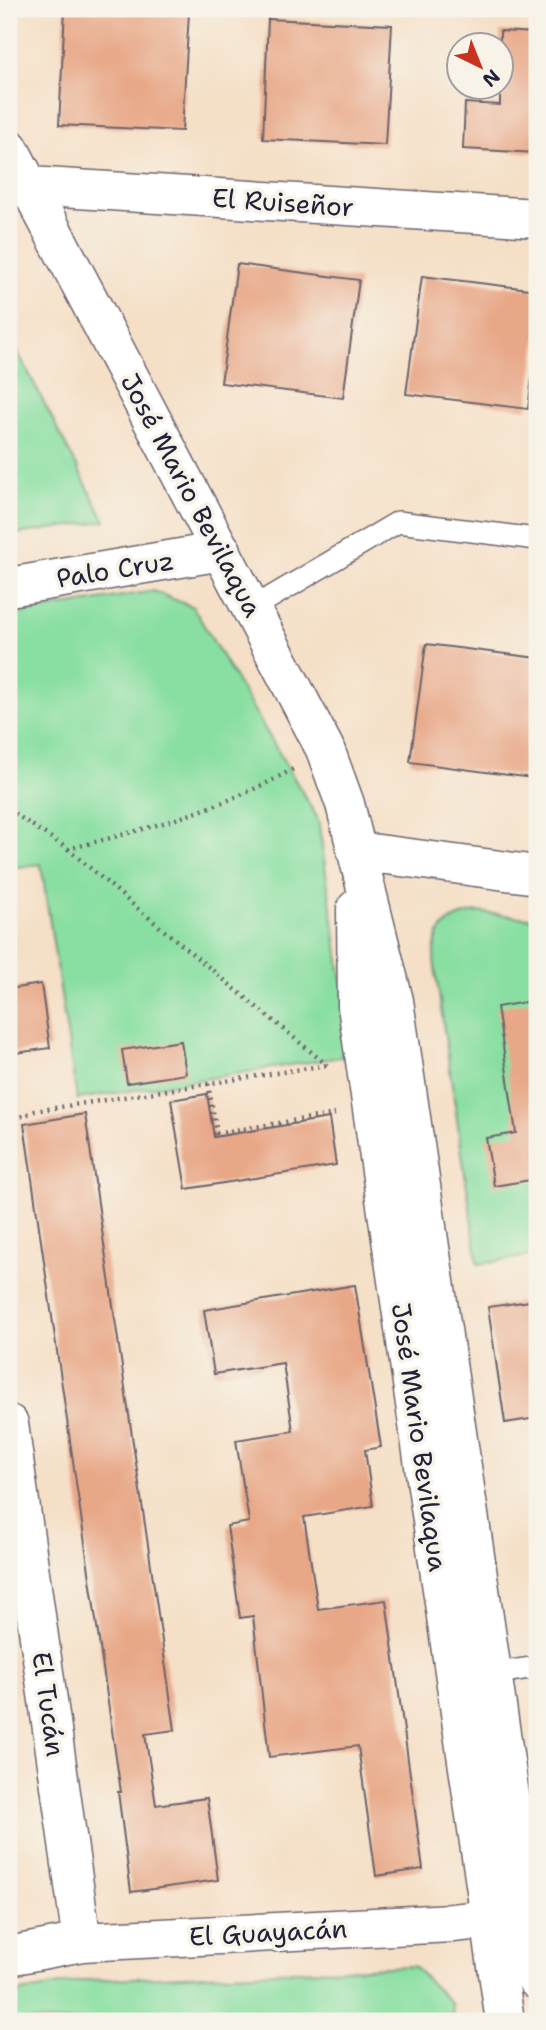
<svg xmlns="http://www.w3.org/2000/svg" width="546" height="2030" font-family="'Shantell Sans',sans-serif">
<rect width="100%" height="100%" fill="#f7f3e8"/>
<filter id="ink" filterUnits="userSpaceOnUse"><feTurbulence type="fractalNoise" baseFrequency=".0143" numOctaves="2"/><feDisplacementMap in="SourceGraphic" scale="14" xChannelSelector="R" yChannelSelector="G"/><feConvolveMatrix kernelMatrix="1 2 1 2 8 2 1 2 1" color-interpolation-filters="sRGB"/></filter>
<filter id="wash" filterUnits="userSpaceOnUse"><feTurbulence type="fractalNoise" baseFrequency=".00686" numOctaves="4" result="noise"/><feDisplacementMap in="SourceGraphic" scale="28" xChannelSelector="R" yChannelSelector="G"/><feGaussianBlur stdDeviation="1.57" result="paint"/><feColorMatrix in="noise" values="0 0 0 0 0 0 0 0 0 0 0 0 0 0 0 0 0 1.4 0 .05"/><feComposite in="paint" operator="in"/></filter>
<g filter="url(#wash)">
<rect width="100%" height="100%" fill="#f5dfc6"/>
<path fill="#89dfa2" stroke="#56806e" stroke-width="2" d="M 9,335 L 105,521 L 9,535 Z
M 153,591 L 193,607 L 318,819 L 353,1055 L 77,1099 L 41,864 L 9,868 L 9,615 Z
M 477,912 L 537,919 L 537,1255 L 478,1264 L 434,960 C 434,928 447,918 477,912 Z
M 413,1966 L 451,2003 L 454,2021 L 9,2021 L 9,1994 L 88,1980 Z"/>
<g id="blocks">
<path fill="#e8a787" d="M 65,9 L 189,12 L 182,131 L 59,125 Z
M 268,19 L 392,25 L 385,145 L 263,139 Z
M 500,31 L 537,33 L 537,153 L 463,149 L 465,103 L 500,105 Z
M 237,264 L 359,280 L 343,398 L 221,383 Z
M 422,276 L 537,290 L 537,339 L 528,409 L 406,394 Z
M 426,644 L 537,658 L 537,737 L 532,778 L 410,762 Z
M 41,984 L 50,1048 L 9,1054 L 9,989 Z
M 537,1000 L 537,1179 L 494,1186 L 486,1138 L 516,1133 L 497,1007 Z
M 181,1041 L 186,1074 L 127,1083 L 122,1050 Z
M 207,1094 L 214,1137 L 329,1118 L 336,1165 L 186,1189 L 171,1100 Z
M 85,1114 L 175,1730 L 145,1734 L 156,1805 L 207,1798 L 218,1880 L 131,1892 L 118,1792 L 121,1792 L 24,1124 Z
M 355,1285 L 381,1447 L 365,1450 L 373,1506 L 304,1517 L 318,1609 L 386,1600 L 423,1869 L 376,1876 L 358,1746 L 269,1757 L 253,1616 L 240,1618 L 227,1526 L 249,1522 L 236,1440 L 293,1431 L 283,1363 L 214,1374 L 204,1310 Z
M 537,1300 L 537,1418 L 505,1423 L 488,1307 Z"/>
</g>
</g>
<g filter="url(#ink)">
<use href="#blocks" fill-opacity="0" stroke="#6c646c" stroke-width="2"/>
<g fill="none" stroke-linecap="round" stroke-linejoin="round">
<defs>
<path id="lane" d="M 251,609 L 398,522 L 537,539
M 492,1674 L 530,1668 L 537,1672"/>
<path id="street" d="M 29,186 L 537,218
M 9,1424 L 82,1942
M 9,1956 L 82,1942 L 452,1923 L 522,1916"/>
<path id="secondary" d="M 9,148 L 325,749 L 345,804 L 394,1001 L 537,1980
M 9,587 L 222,551
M 356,851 L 537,875
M 356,909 L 357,1006 L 505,2021"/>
</defs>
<use href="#lane" stroke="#6c646c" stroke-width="24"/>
<use href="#street" stroke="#6c646c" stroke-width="41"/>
<use href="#secondary" stroke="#6c646c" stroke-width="41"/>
<path stroke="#6c646c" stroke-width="4.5" stroke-dasharray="2 5" stroke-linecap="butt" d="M 9,810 L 68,849 C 146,829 223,809 293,769
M 68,849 L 125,898 L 327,1065
M 208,1084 L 217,1133 L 335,1114
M 9,1124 L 15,1119 L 35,1111 L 327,1065"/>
<use href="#lane" stroke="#fff" stroke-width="21"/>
<use href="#street" stroke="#fff" stroke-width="38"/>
<use href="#secondary" stroke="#fff" stroke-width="38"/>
</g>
</g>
<g text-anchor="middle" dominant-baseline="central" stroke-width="7" stroke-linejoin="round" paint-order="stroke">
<g font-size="26" fill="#22223b" stroke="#f7f3e8">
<text transform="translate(283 202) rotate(4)">El Ruiseñor</text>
<text transform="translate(192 495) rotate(62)">José Mario Bevilaqua</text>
<text transform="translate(115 569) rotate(-9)">Palo Cruz</text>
<text transform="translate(420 1437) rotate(82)">José Mario Bevilaqua</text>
<text transform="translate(49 1704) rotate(82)">El Tucán</text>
<text transform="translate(268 1932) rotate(-3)">El Guayacán</text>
</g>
</g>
<rect width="546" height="2030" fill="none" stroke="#f7f3e8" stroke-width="35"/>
<g transform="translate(480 66) rotate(137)"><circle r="33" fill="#f7f3e8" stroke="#a29fa3" stroke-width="2"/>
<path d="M0-5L12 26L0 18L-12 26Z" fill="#c8321e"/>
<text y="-10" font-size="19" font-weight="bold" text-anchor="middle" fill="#22223b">N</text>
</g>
</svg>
